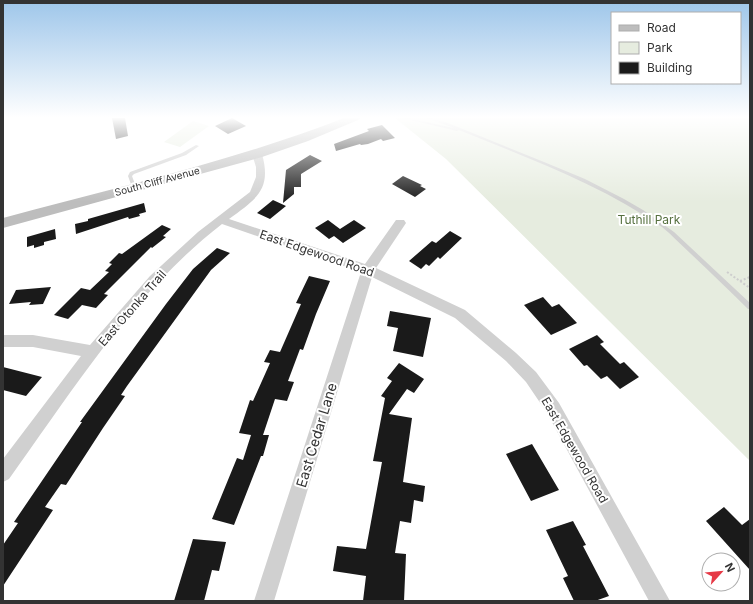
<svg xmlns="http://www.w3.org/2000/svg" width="753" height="604" font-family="Inter,sans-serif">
<rect width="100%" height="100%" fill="#fff"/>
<path fill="#e6ecdf" d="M 395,118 L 750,118 L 750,461 L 446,159 Z
M 193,121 L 209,126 L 180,147 L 164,142 Z"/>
<path fill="#1a1a1a" d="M 112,118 L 125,118 L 128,136 L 116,139 Z
M 232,118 L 246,126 L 228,134 L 215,126 Z
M 382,125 L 395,138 L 383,141 L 381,139 L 368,144 L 361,145 L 360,144 L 336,151 L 334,144 L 369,131 L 367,129 Z
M 310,155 L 322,161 L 301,174 L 301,187 L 294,187 L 294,194 L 283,203 L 286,170 Z
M 403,176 L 422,185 L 420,186 L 426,189 L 415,197 L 392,184 Z
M 273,200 L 286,206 L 270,219 L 257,213 Z
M 144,203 L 146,212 L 139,214 L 140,216 L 129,219 L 128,217 L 76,234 L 75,224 L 88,221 L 88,219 Z
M 328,220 L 340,229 L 354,220 L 366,228 L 343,243 L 334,236 L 329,239 L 315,228 Z
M 162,225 L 171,229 L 163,236 L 166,237 L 152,248 L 151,247 L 104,294 L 108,295 L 96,308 L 82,305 L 68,319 L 54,315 L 81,288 L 90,290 L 109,272 L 105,271 L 112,264 L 109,263 L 119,253 L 122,254 Z
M 55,229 L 56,239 L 44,242 L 44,245 L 34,248 L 34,245 L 27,247 L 27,237 Z
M 450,231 L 462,238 L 440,259 L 438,257 L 429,266 L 426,264 L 421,269 L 409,261 L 432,241 L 436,243 Z
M 217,248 L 230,253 L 211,270 L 127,386 L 121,395 L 125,396 L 103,428 L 66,485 L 61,484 L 45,507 L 53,510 L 3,586 L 3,545 L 18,523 L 14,522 L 82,422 L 80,422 L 166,304 L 193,269 Z
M 309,276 L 330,281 L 316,314 L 303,350 L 300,349 L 288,381 L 294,382 L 287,401 L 275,399 L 263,435 L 269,435 L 263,456 L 261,456 L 234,525 L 212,519 L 237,458 L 243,460 L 251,435 L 239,433 L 250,400 L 253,401 L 270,363 L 264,362 L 270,350 L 280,352 L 301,304 L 296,303 Z
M 51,287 L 43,304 L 29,305 L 31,302 L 9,304 L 16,290 Z
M 543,297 L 552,307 L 559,304 L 577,323 L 551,335 L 524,305 Z
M 390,311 L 431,318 L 423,357 L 393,351 L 398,328 L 387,326 Z
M 597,335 L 604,342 L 600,344 L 620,364 L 624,362 L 639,377 L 620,389 L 607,376 L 601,379 L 587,365 L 584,366 L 569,349 Z
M 399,363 L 424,379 L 414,393 L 407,389 L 389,414 L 412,418 L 403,482 L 425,486 L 423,502 L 414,500 L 411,523 L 400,521 L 395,553 L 406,554 L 404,601 L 363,601 L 366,576 L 333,571 L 337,546 L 366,549 L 382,462 L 373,461 L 385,398 L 381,396 L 392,381 L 387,378 Z
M 3,367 L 42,377 L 26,396 L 3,390 Z
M 532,444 L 559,490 L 531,501 L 506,454 Z
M 724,507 L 742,525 L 750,519 L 750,570 L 706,521 Z
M 573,521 L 586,545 L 583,546 L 609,596 L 595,601 L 574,601 L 563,578 L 568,576 L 546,530 Z
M 193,539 L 226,542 L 219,571 L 212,570 L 204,601 L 174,601 Z"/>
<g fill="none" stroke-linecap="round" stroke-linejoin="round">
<path stroke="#cdcdcd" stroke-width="2" stroke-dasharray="2 2" stroke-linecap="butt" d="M 727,272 L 750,288
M 740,281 L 750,277"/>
<path fill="#d0d0d0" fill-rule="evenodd" d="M 402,118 L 408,118 L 454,128 L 426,118 L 431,118 L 448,123 L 544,162 L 585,179 L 624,199 L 643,210 L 674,232 L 750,303 L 750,309 L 748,309 C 729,290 710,272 691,254 C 681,245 672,235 662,227 C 600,184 528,158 459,130 L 457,131 Z
M 196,145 L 199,146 L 186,155 L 134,174 L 132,176 L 136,187 L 134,188 L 132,187 L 128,176 L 130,172 L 182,153 Z"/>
<path fill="#d0d0d0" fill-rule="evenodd" d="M 257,151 L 262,154 C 272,190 256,199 229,219 L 365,264 L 396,220 L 404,220 L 406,223 L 376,268 L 465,310 L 516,353 L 536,372 L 559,403 L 670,601 L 649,601 L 547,413 L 526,382 L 506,361 L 455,318 L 372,277 L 274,601 L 254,601 L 361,272 L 222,224 C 134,292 73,390 9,479 L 3,482 L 3,459 L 81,356 L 33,347 L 3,347 L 3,335 L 33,335 L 90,345 L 150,276 L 198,232 L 250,192 L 256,177 L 256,167 L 252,154 Z"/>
<path fill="#bdbdbd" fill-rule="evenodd" d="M 344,118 L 360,118 L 358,120 L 308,141 L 262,157 L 3,228 L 3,218 C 117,187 234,161 344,118 Z"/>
</g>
<linearGradient id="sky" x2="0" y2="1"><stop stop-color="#9ec6ea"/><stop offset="0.58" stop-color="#fff"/><stop offset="1" stop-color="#fff" stop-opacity="0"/></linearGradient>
<rect width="753" height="202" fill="url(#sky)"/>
<g text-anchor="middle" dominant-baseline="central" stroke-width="4" stroke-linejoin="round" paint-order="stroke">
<g font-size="10" fill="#333" stroke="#fff">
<text transform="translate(157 181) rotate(-15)">South Cliff Avenue</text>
</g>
<g font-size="12" fill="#56703f" stroke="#fff">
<text x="649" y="219">Tuthill Park</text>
</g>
<g font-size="12" fill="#333" stroke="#fff">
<text transform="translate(317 253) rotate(19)">East Edgewood Road</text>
<text transform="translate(132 308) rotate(-49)">East Otonka Trail</text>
<text transform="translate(575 450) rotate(60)">East Edgewood Road</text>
</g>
<g font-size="14" fill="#333" stroke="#fff">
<text transform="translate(316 435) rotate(-73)">East Cedar Lane</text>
</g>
</g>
<rect width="753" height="604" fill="none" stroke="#333333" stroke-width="8"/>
<rect x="611" y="12" width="130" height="72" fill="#ffffff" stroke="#adadad"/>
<rect x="619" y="25" width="20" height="6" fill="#bdbdbd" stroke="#adadad"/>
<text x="647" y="32" font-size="12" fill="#333333">Road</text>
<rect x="619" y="42" width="20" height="12" fill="#e6ecdf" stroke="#adadad"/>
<text x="647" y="52" font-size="12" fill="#333333">Park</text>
<rect x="619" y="62" width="20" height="12" fill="#1a1a1a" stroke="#adadad"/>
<text x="647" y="72" font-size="12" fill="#333333">Building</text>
<g transform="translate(721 572) rotate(63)"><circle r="19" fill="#ffffff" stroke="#adadad"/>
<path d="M0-3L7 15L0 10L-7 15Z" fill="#e63946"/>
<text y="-6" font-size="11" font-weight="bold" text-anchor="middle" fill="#333333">N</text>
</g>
</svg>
